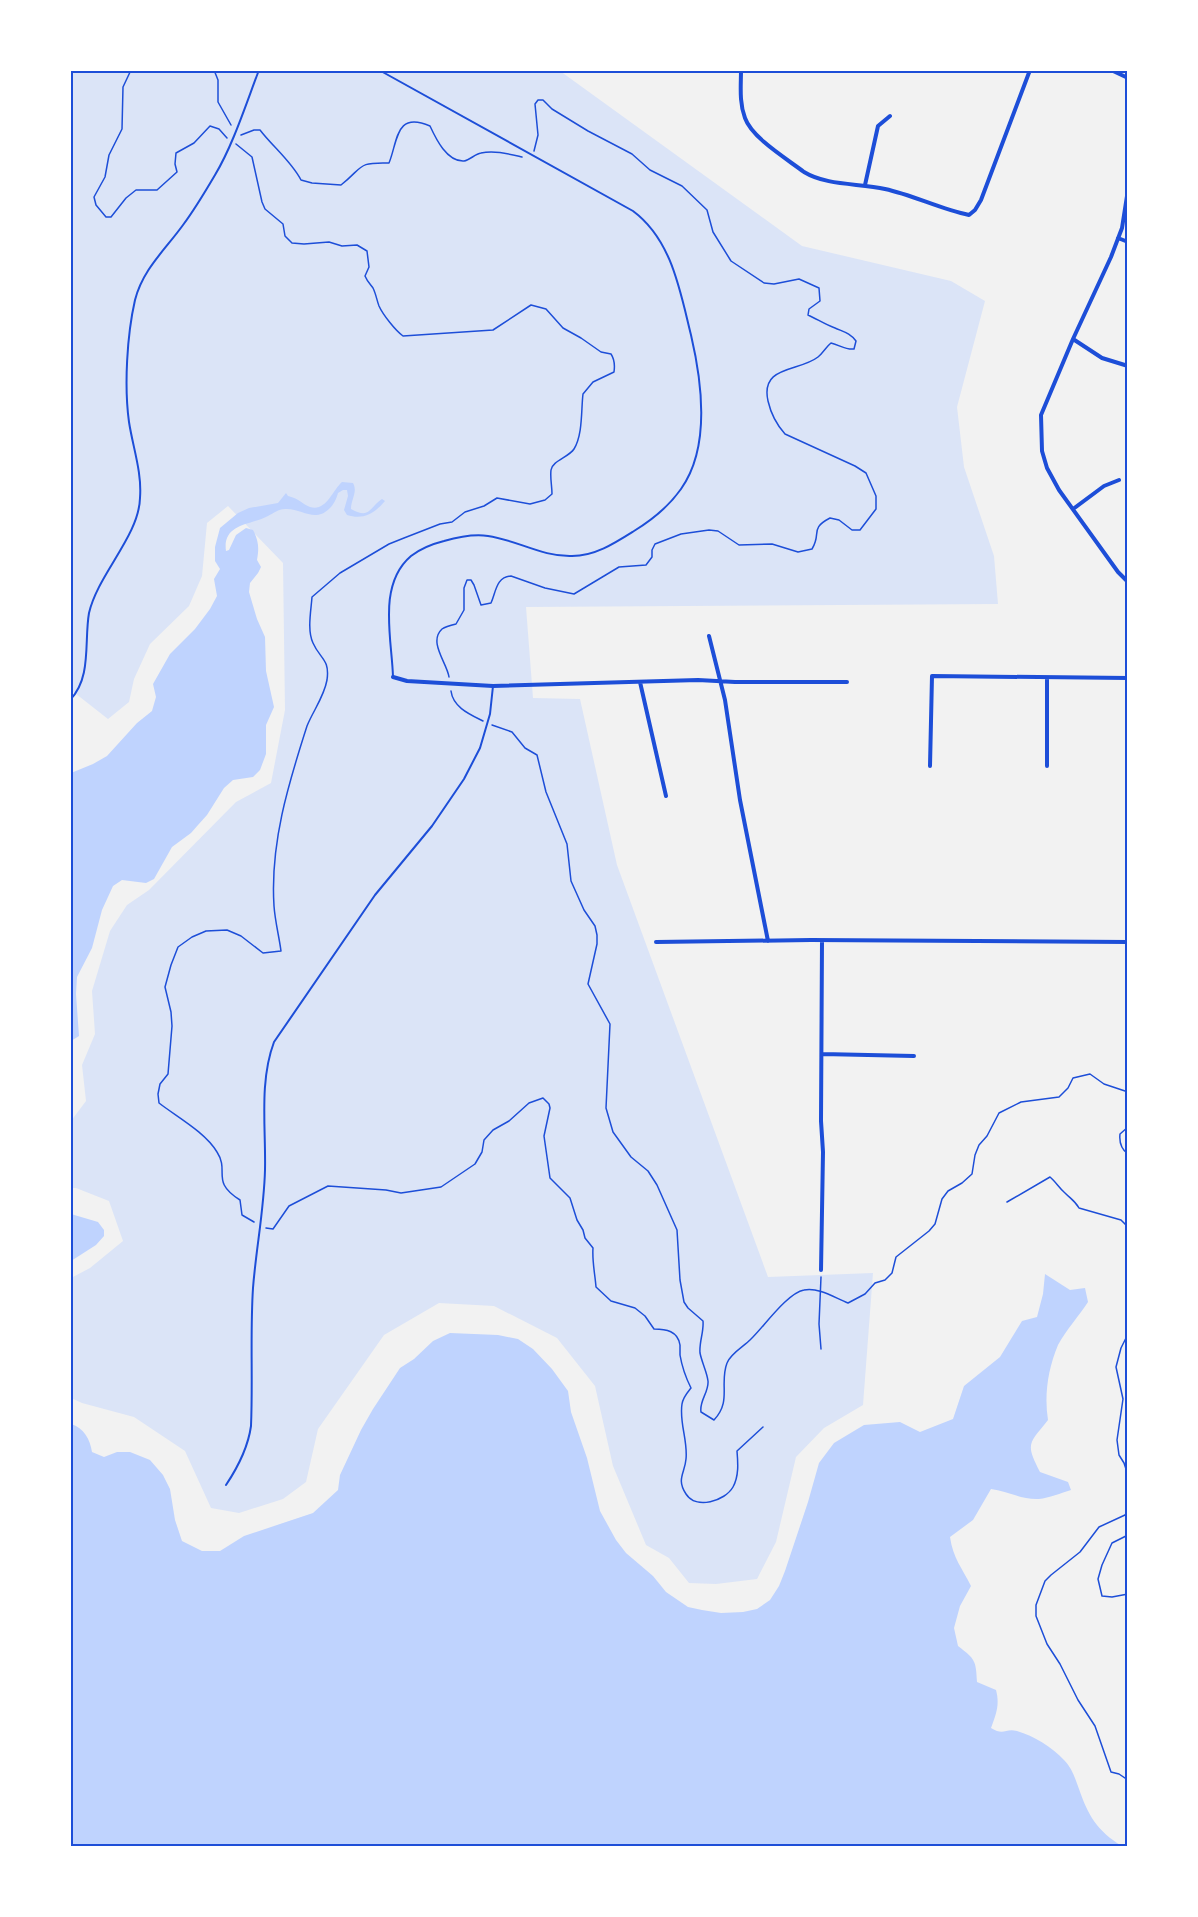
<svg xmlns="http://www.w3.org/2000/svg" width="1198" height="1917" font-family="'Archivo Narrow',sans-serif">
<rect width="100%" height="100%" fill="#f2f2f2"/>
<path fill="#dbe4f7" d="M 71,71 L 560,71 L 802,246 L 951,281 L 985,301 L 957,407 L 964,467 L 994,556 L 998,604 L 526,607 L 533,698 L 580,699 L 617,865 L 768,1277 L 873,1273 L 863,1405 L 824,1428 L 796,1457 L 776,1542 L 757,1579 L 716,1584 L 689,1583 L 669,1558 L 646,1545 L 613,1466 L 595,1386 L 557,1338 L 494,1306 L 439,1303 L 384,1335 L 318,1429 L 306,1482 L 283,1499 L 239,1513 L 211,1508 L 185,1451 L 134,1417 L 82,1403 L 71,1398 L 71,1278 L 90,1268 L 123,1241 L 109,1201 L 76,1188 L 71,1188 L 71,1121 L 86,1101 L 82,1065 L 95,1034 L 92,991 L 110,931 L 127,905 L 149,890 L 236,802 L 271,783 L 285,710 L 283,563 L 228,506 L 207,523 L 202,576 L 189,606 L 150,644 L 134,679 L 129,702 L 108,719 L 71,690 Z"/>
<path fill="#bfd3fe" d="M 342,482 L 353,483 C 358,492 351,499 351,509 C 370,519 368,509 382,499 L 385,501 C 374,514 363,520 347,515 L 344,510 L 348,496 L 347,490 L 343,490 L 338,493 C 336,500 334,504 329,509 C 314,523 302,508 285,509 C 278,509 274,513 268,516 C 252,525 222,523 226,551 L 229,550 L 236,535 L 246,528 L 253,530 C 259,541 259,549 257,560 L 261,567 L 258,573 L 250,583 L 249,592 L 257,619 L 265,637 L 266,671 L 274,707 L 266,725 L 266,754 L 260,770 L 253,777 L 233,780 L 224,788 L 207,815 L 198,825 L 191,833 L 172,847 L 154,879 L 146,883 L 122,880 L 113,886 L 102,910 L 92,948 L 77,977 L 76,994 L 79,1036 L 71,1041 L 71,773 L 93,764 L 107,756 L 137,723 L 152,711 L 156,697 L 153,684 L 170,654 L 195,629 L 210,609 L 217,596 L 214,579 L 220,569 L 215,561 L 215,547 L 220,528 L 238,513 L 249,508 L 278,503 L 286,493 L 288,496 C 300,499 302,504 310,507 C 326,512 332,491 342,482 Z
M 71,1214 L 98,1222 L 104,1230 L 104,1236 L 96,1245 L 71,1261 Z
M 1045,1274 L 1070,1290 L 1085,1288 L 1088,1302 C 1079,1316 1066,1330 1058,1345 C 1048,1369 1044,1395 1048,1420 C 1029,1444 1025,1443 1040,1472 L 1068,1482 L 1071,1490 C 1061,1493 1049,1498 1039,1499 C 1022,1500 1007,1491 991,1489 L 973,1520 L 950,1537 C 953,1558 962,1568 971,1586 L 960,1606 L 954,1628 L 958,1646 C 975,1659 976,1660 977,1682 L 996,1690 C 1000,1705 996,1714 991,1728 C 1004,1736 1005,1728 1017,1731 C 1034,1736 1052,1747 1064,1760 C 1072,1768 1075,1778 1079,1789 C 1088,1815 1097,1831 1122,1846 L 71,1846 L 71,1424 C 84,1428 90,1439 92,1452 L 104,1457 L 117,1452 L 130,1452 L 150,1460 L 163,1475 L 170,1489 L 175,1520 L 182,1541 L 202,1551 L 220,1551 L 244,1536 L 313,1513 L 338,1490 L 340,1475 L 361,1430 L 373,1409 L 400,1368 L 414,1359 L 433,1341 L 450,1333 L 498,1335 L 518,1339 L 533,1349 L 552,1369 L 568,1391 L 571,1412 L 587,1458 L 600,1511 L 616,1540 L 626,1553 L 653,1576 L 666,1592 L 688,1607 L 702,1610 L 721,1613 L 743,1612 L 757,1609 L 770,1600 L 779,1586 L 785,1571 L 808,1502 L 819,1463 L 834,1443 L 864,1425 L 900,1422 L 920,1432 L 953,1419 L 964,1386 L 1000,1357 L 1022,1321 L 1037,1317 L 1043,1294 Z"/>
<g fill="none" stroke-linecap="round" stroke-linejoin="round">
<path stroke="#1d4ed8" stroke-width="1.5" d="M 131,70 L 123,87 L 122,129 L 109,155 L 105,177 L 94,197 L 96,205 L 106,217 L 111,217 L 126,198 L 136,190 L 157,190 L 177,172 L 175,164 L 176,153 L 194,143 L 210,126 L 219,129 L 227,138
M 214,70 L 218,80 L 218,102 L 231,125
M 241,135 L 254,130 L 260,130 C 273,147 291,161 301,180 L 312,183 L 341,185 C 364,167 356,162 389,163 C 398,141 395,111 430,126 C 436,139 447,162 464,161 C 470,160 475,154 481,153 C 494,150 509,154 522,157
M 236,144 L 252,157 L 262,202 L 265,209 L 283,224 L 285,236 L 292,243 L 304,244 L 329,242 L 342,246 L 357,245 L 367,251 L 369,267 L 365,276 C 367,281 370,284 373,288 C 376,294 377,301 379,306 C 383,315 396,331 403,336 L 493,330 L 531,305 L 546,309 L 563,328 L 581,338 L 601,352 L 611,354 C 615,360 615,365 614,372 L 593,382 L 583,394 C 581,410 583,434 574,449 C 569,457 552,461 551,470 C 550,478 552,486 552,494 L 545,500 L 530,504 L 497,498 L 484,506 L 465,512 L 452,522 L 440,524 L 404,538 L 389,544 L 340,573 L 312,597 C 311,611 307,630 313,643 C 320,659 330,659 327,680 C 324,697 313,711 307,726 C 288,785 270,844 274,906 C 275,921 279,936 281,951 L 263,953 L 241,936 L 227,930 L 206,931 L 192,937 L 178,947 L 171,965 L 165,987 L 171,1012 L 172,1026 L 168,1074 L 160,1084 L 158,1094 L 159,1103 C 177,1117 205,1132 217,1152 C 230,1172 210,1181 240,1200 L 242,1215 L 254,1222
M 449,677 C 447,663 428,642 442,629 C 445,627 452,625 456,624 L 464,610 L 464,588 L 467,580 L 471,580 L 474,585 L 481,605 L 491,603 C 496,592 496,577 511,576 L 545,588 L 574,594 L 619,567 L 646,565 L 652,557 L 652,550 L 655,544 L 681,534 L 709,530 L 718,531 L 739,545 L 772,544 L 798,552 L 812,549 C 822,533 809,529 830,518 L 839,520 L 852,530 L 860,530 L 876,509 L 876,496 L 866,473 L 855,466 L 785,434 C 776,424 771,414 768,401 C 760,365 799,372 818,357 C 823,353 826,347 831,343 C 840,345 845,350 854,349 L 856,341 C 850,333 844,332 835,328 C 826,325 817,319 808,315 L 809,309 L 820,301 L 819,288 L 799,279 L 774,284 L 764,283 L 731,261 L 713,232 L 707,210 L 682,186 L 650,170 L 632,154 L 588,131 L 552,109 L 543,100 L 538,100 L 535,104 L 538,135 L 534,151
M 451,691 C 453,707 469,714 483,721
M 492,725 L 512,732 L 525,748 L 537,755 L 546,792 L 567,844 L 571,881 L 584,910 L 595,926 L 597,935 L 597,944 L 588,984 L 610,1024 L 606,1108 L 613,1132 L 631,1157 L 648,1171 L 657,1185 L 677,1230 L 680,1280 L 684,1302 L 688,1308 L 703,1321 C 704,1332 699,1342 700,1353 C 702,1363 707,1372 708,1381 C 709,1392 699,1401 701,1412 L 714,1420 C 732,1401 719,1384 727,1363 C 730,1354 744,1346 750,1340 C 763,1328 787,1293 804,1290 C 819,1287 835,1298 848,1303 L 865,1294 L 875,1283 L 885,1280 L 892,1273 L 896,1257 L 929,1231 L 935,1224 L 942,1199 L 948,1191 L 962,1183 L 972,1174 L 975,1155 L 979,1145 L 987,1136 L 999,1113 L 1021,1102 L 1059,1097 L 1068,1088 L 1073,1078 L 1090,1074 L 1104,1084 L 1128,1092
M 1128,1127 L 1120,1134 C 1119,1143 1121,1149 1128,1154
M 1007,1202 L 1050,1177 C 1056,1182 1059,1188 1065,1193 C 1071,1199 1075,1201 1079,1208 L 1121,1220 L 1128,1227
M 266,1228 L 273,1229 L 289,1206 L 328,1186 L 386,1190 L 401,1193 L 441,1187 L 475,1164 L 482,1152 L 484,1140 L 493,1130 L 509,1121 L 529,1103 L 543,1098 L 549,1104 L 550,1108 L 544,1136 L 550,1178 L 570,1198 L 577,1220 L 583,1230 L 585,1238 L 593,1248 C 592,1261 595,1274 596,1287 L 611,1301 L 635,1308 L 645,1316 L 654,1329 C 666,1329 678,1331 680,1345 C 680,1349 680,1352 680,1355 C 682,1367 686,1378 691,1388 C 687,1393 683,1397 682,1404 C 679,1422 688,1441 686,1459 C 685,1473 676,1479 686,1494 C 696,1510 725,1501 733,1487 C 739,1476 738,1463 737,1451 L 763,1427
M 1128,1334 L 1121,1348 L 1116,1367 L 1123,1399 L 1117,1440 L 1119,1455 L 1124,1463 L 1128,1475
M 821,1349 L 819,1324 L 821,1277
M 1128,1511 L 1125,1515 L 1099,1527 L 1080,1552 L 1051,1575 L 1045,1581 L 1036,1605 L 1036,1616 L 1047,1644 L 1060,1664 L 1078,1700 L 1095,1726 L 1111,1772 L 1119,1774 L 1128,1780
M 1128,1535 L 1112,1543 L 1102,1565 L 1098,1579 L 1102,1596 L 1112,1597 L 1128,1594"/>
<path stroke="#1d4ed8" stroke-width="2" d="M 379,70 L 633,211 C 672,240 680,291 691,335 C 702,382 711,447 681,489 C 669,506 652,520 634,531 C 615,543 595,556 572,556 C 542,557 517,540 488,536 C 474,534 458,537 444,541 C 432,544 420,549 411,556 C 377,585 392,639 393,677
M 70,700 C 92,678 84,641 89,613 C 98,574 139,536 140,498 C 142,472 133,448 129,422 C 124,386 127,335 135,300 C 143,269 165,250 183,225 C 195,209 205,192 215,175 C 233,145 246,104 259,70
M 226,1485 C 238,1467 248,1448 251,1426 C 253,1380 250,1334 253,1288 C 256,1249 264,1210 265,1170 C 266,1128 259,1082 274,1042 L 375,895 L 432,826 L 464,779 L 480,748 L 490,714 L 493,686"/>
<path stroke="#1d4ed8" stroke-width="4" d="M 741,70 C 741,86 739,102 745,118 C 752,138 787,159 804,172 C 827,186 859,183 885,189 C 913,195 940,209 969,215 L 975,210 L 981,200 L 1030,70
M 1111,70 L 1128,78
M 1128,167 L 1127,196 L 1122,228 L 1111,257 L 1073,339 L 1041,415 L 1042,451 L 1047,468 L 1059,490 L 1118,572 L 1128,582
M 865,185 L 878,126 L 890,116
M 1118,238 L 1128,242
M 1073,339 L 1102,358 L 1128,366
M 1073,509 L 1104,486 L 1119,480
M 709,636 L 725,700 L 740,800 L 768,941
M 393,677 L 407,681 L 493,686 L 698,680 L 735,682 L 847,682
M 1047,678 L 1047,766
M 640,682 L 666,796
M 930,766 L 932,676 L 1128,678
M 656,942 L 811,940 L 1128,942
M 822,1054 L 914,1056
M 821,1270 L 823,1152 L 821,1121 L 822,941"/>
</g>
<rect width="1198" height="1917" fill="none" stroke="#ffffff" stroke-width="144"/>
<rect x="72" y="72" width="1054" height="1773" fill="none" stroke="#1d4ed8" stroke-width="2"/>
</svg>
